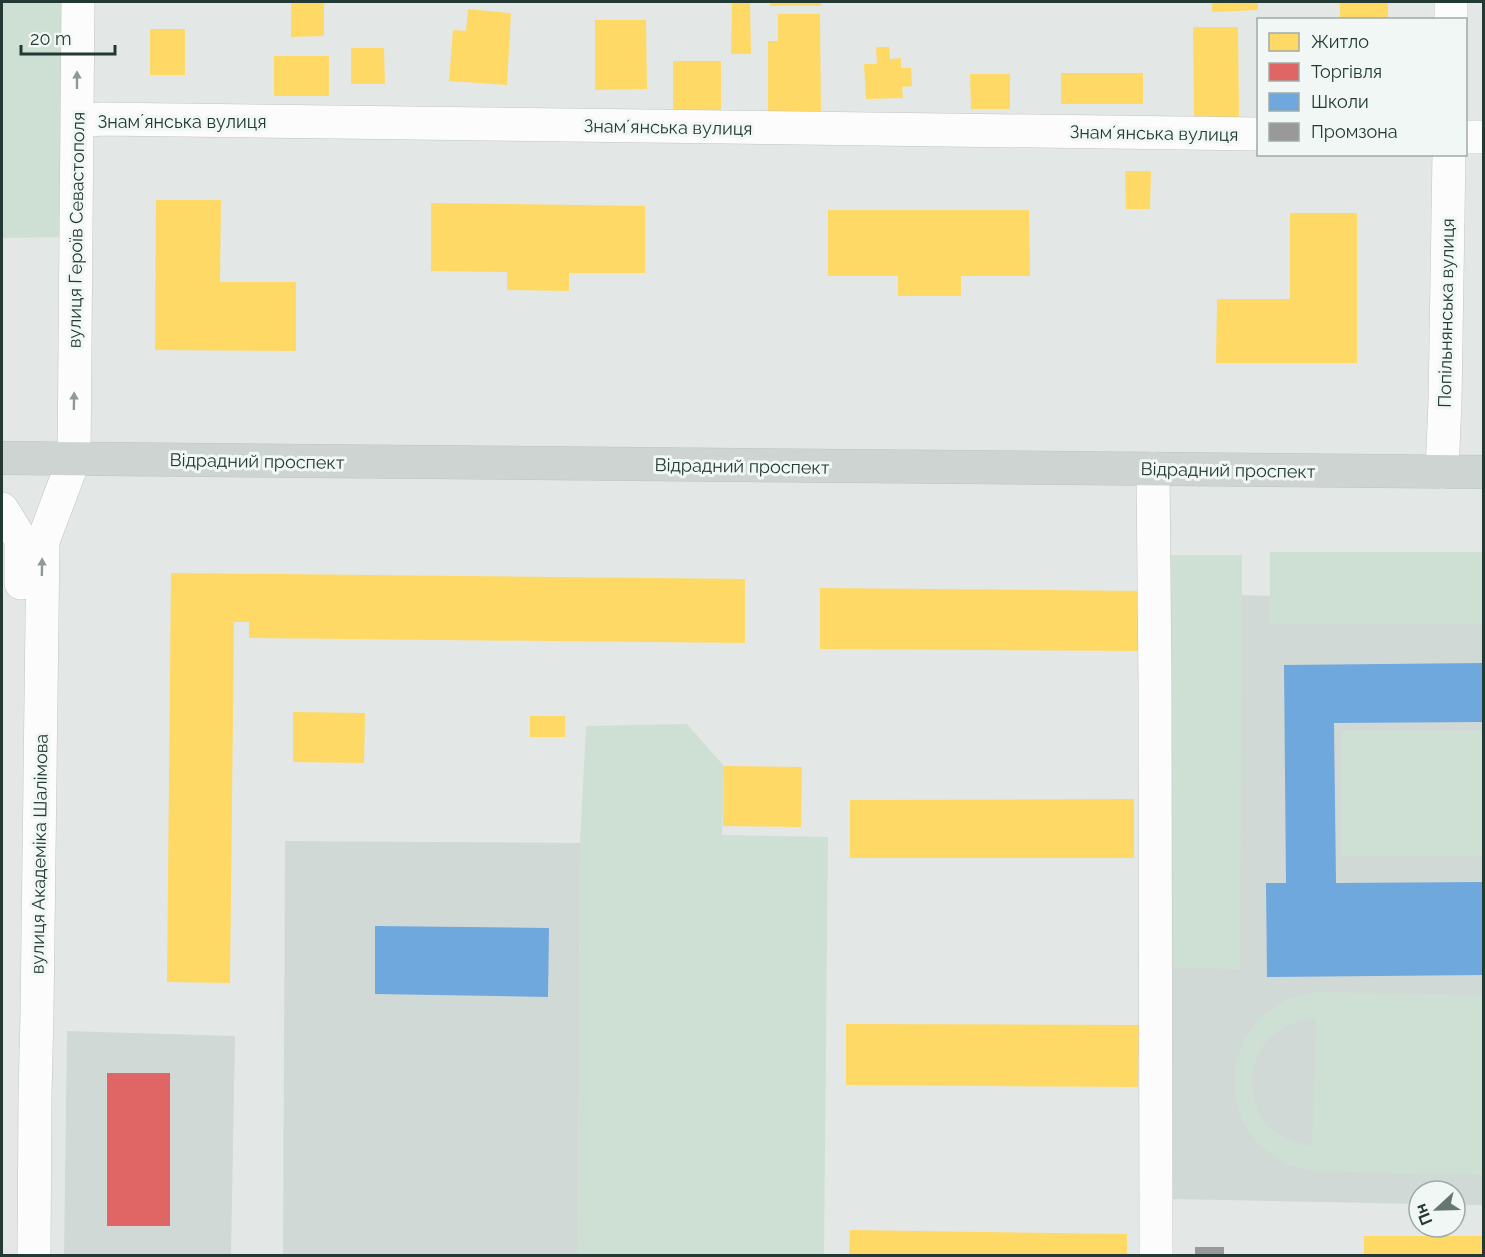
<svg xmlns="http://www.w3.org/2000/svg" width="1485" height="1257" font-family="Raleway,sans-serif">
<rect width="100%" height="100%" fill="#e3e8e6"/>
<path fill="#d1d9d6" d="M 1169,594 L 1483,599 L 1483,1205 L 1455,1205 L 1455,1191 L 1419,1191 L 1419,1204 L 1171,1199 Z
M 285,841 L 580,843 L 578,1255 L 283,1256 Z
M 67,1031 L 235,1036 L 231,1255 L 64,1256 Z"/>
<path fill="#cee0d4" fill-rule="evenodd" d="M 2,2 L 71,2 L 70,237 L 2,238 Z
M 1270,552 L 1483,552 L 1483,624 L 1270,624 Z
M 1164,555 L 1242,555 L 1240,969 L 1162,968 Z
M 687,724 L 724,766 L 722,835 L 828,837 L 824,1255 L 578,1255 L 580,843 L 586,726 Z
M 1342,731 L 1483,731 L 1483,856 L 1342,856 Z
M 1316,992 L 1483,996 L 1483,1175 L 1312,1171 L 1284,1163 L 1260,1146 L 1243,1122 L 1234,1094 L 1235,1065 L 1245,1037 L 1263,1015 L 1288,999 ZM 1315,1018 L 1316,1018 L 1312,1146 C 1298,1143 1285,1140 1273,1131 C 1244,1107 1245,1054 1276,1032 C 1288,1023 1301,1020 1315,1018 Z"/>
<path fill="#ffd966" d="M 291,2 L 324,2 L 324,36 L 291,37 Z
M 732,2 L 750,2 L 751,54 L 731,54 Z
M 770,2 L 821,2 L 821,6 L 770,6 Z
M 1212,2 L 1258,2 L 1258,10 L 1212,12 Z
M 1340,2 L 1388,2 L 1388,19 L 1340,18 Z
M 468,9 L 511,13 L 507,85 L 449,81 L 453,30 L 466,31 Z
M 778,14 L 820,14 L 821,117 L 768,117 L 768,41 L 778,41 Z
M 595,20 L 646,20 L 647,89 L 595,90 Z
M 1193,27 L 1238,27 L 1239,119 L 1194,119 Z
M 150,29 L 185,29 L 185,75 L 150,75 Z
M 876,47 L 889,47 L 890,59 L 901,58 L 901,68 L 911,68 L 912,86 L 902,87 L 903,98 L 866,99 L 864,64 L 877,64 Z
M 351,48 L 384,48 L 385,84 L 351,84 Z
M 274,56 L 329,56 L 329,96 L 274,96 Z
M 673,61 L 721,61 L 721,118 L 673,118 Z
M 1061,73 L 1143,73 L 1143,104 L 1061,104 Z
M 970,74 L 1010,74 L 1010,109 L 971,109 Z
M 1125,171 L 1151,171 L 1150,209 L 1126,209 Z
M 156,200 L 221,200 L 220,282 L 296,282 L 296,351 L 155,350 Z
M 431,203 L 645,206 L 645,273 L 569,273 L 569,291 L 507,290 L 507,272 L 431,271 Z
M 828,210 L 1029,210 L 1030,276 L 961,276 L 961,296 L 898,296 L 898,276 L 828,276 Z
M 1290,213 L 1357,213 L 1357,363 L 1216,363 L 1217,299 L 1290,299 Z
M 171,573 L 745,579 L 745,643 L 249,638 L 249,622 L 234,622 L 230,983 L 167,982 Z
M 820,588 L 1142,591 L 1142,651 L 820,649 Z
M 293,712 L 365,713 L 364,763 L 293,762 Z
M 530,716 L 565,716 L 565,737 L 530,737 Z
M 724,766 L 802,767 L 801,827 L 723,826 Z
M 1134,799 L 1134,858 L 850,858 L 850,800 Z
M 846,1024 L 1139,1025 L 1138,1087 L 846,1085 Z
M 850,1230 L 1127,1234 L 1127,1256 L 849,1256 Z
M 1364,1236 L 1484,1236 L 1484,1256 L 1364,1256 Z"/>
<path fill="#e06666" d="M 107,1073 L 170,1073 L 170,1226 L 107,1226 Z"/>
<path fill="#6fa8dc" d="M 1484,663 L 1484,722 L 1334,723 L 1336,883 L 1484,882 L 1484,975 L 1267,977 L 1266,883 L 1286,883 L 1284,665 Z
M 375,926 L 549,928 L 548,997 L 375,994 Z"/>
<path fill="#999" d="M 1195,1247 L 1224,1247 L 1224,1256 L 1195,1256 Z"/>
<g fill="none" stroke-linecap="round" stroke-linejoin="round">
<defs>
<path id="minor" d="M 1451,20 L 1451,2
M 77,121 L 102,119 L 1258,134
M 1466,137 L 1484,137
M 1153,469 L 1155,686 L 1156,1256
M 1442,472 L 1445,402 L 1449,154
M 2,509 L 21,540 L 21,583
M 34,1256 L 35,1095 L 37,1013 L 43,541 L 74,459 L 78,2"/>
<path id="major" d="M 2,458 L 1484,472"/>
</defs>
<use href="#minor" stroke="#c0c5c3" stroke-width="34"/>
<use href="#major" stroke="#bcc4c2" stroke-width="34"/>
<use href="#minor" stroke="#fbfcfb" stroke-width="33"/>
<use href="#major" stroke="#ced4d2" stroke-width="33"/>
</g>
<defs><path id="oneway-solid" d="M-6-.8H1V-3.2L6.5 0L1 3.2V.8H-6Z" transform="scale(1.5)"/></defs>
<g fill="#8f9a98">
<use href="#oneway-solid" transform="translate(77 80) rotate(-90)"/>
<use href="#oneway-solid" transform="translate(74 401) rotate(-89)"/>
<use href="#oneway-solid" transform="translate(42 567) rotate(-89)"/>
</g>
<g text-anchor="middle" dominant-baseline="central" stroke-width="6" stroke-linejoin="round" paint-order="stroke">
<g font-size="18" fill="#233934" stroke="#f1f7f4">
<text x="182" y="121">Знамʼянська вулиця</text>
<text transform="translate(668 127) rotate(1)">Знамʼянська вулиця</text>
<text transform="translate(1154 133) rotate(1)">Знамʼянська вулиця</text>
<text transform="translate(76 230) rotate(-89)">вулиця Героїв Севастополя</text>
<text transform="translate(1446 313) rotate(-89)">Попільнянська вулиця</text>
<text transform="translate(257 461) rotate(1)">Відрадний проспект</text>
<text transform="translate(742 466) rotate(1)">Відрадний проспект</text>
<text transform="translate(1228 470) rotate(1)">Відрадний проспект</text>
<text transform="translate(39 854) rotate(-89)">вулиця Академіка Шалімова</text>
</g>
</g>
<rect width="1485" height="1257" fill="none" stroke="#233934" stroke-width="6"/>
<rect x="1257" y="18" width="210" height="138" fill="#f1f7f4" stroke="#9faba7" stroke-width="1.5"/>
<rect x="1269" y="33" width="30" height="18" fill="#ffd966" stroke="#9faba7" stroke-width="1.5"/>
<text x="1311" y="48" font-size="18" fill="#233934">Житло</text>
<rect x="1269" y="63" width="30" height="18" fill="#e06666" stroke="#9faba7" stroke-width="1.5"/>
<text x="1311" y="78" font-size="18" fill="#233934">Торгівля</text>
<rect x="1269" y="93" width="30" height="18" fill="#6fa8dc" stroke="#9faba7" stroke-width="1.5"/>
<text x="1311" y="108" font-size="18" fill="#233934">Школи</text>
<rect x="1269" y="123" width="30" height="18" fill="#999999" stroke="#9faba7" stroke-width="1.5"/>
<text x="1311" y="138" font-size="18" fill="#233934">Промзона</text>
<g transform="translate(1437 1209) rotate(248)"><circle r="28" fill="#f1f7f4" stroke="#9faba7" stroke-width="1.5"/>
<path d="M0-4.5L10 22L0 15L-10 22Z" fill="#667672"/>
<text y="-9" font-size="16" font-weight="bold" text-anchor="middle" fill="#233934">Пн</text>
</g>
<path d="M21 45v9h94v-9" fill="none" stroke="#233934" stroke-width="3"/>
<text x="30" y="45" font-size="18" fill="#233934" stroke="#f1f7f4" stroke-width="4.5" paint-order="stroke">20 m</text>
</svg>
